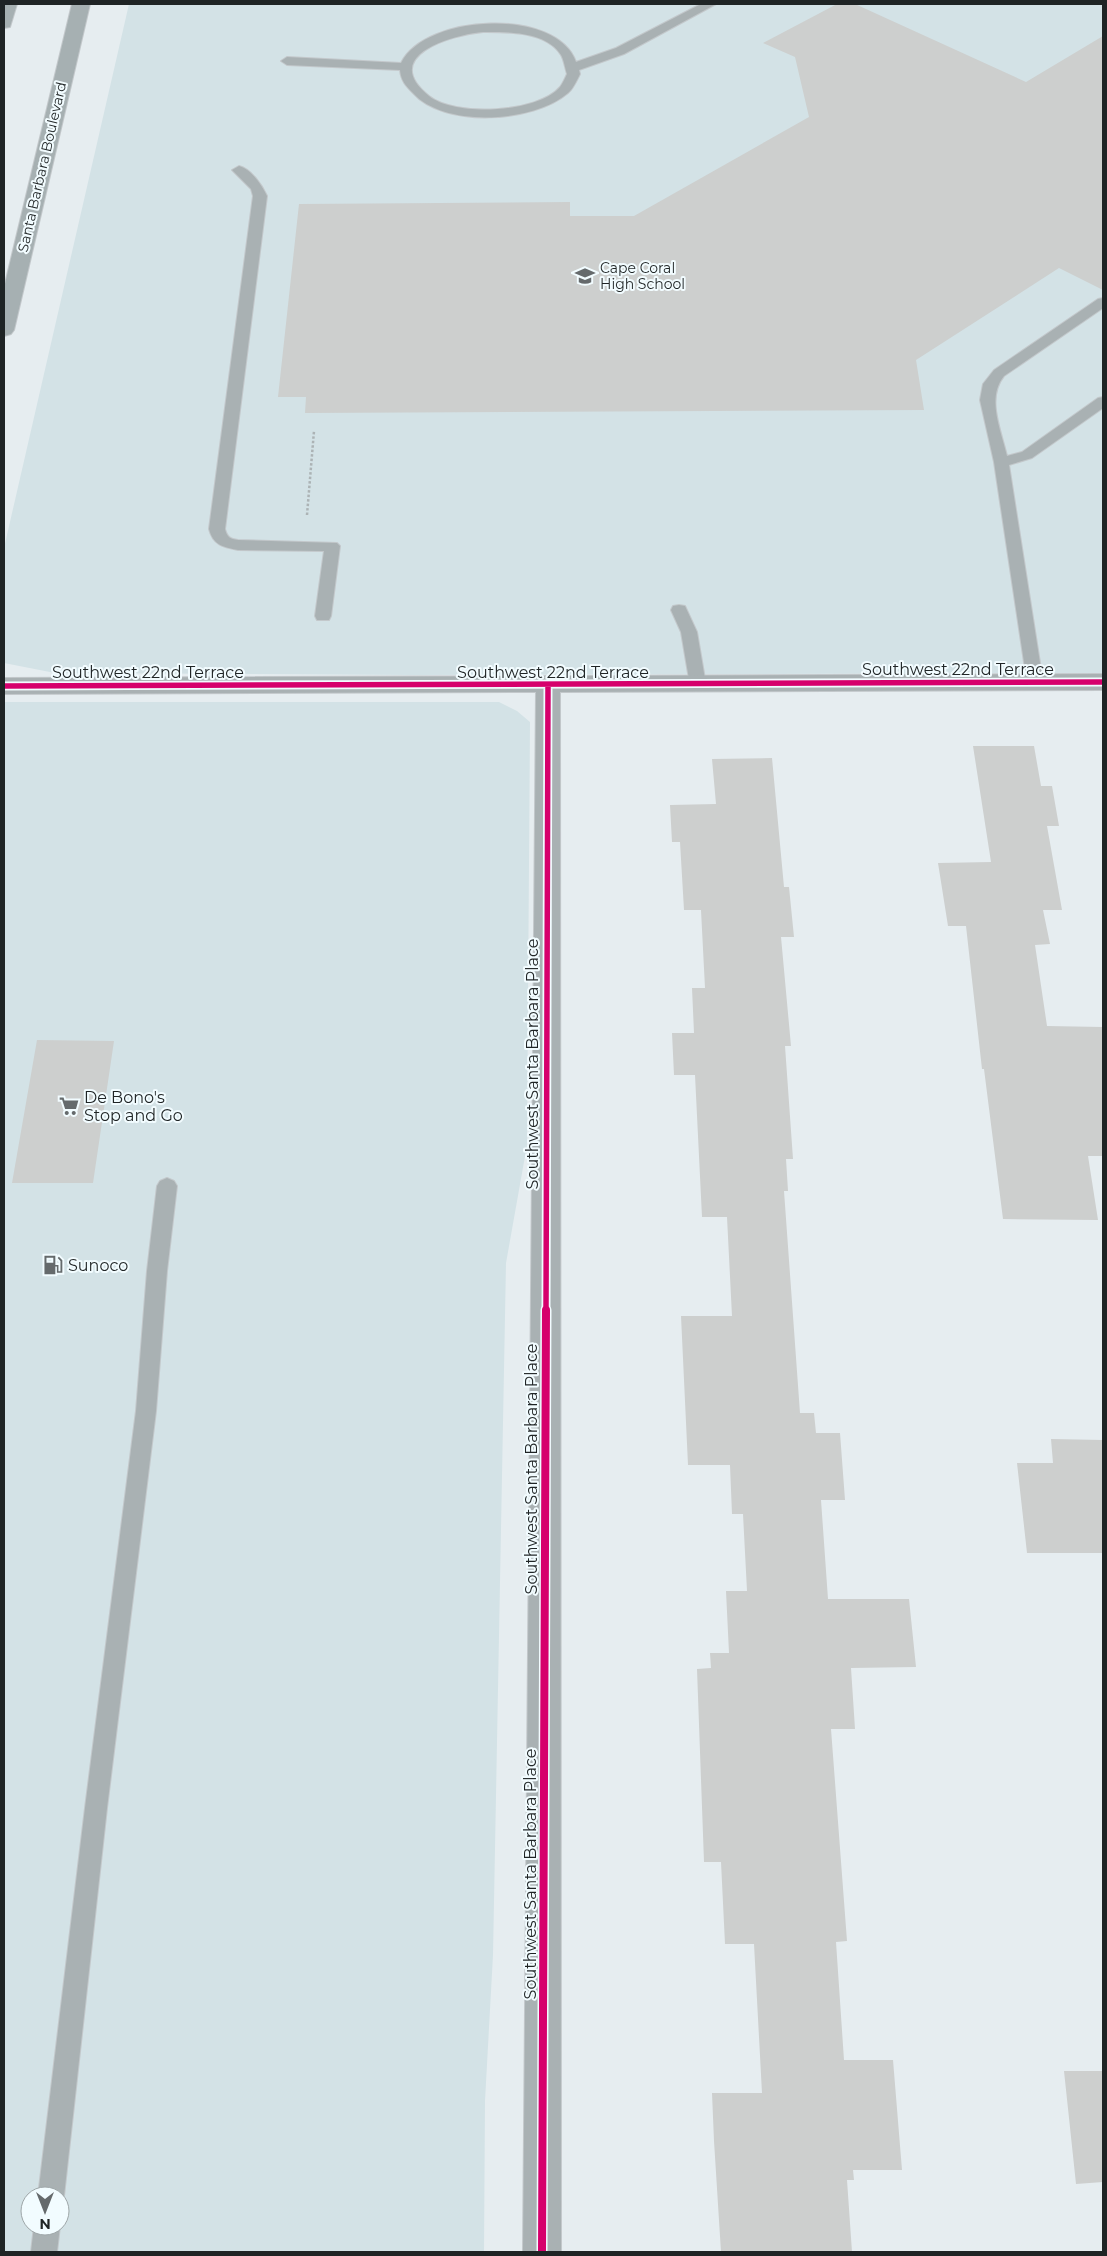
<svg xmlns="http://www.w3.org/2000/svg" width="1107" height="2256" font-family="Montserrat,sans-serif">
<rect width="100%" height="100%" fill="#e6edf0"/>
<path fill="#d3e2e6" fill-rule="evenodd" d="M 129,4 L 1103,4 L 1103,673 L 413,675 L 55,673 L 4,663 L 4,548 Z
M 4,702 L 499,702 L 517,711 L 530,722 L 527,1145 L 506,1263 L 493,1955 L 485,2101 L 484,2252 L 4,2252 ZM 30,2196 L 60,2196 L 60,2226 L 30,2226 Z"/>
<path fill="#cdcfce" d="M 837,4 L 855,4 L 1026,82 L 1103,36 L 1103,290 L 1059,268 L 916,360 L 924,410 L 305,413 L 306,397 L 278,397 L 299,204 L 570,202 L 570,216 L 634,216 L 809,117 L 795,57 L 763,43 Z
M 973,746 L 1034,746 L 1041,786 L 1052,786 L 1059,826 L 1047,826 L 1062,910 L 1043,910 L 1050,944 L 1035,945 L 1047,1026 L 1103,1027 L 1103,1156 L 1088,1156 L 1098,1220 L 1003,1219 L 984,1069 L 982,1069 L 966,926 L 948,926 L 938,863 L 991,862 Z
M 772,758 L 784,887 L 789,887 L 794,937 L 781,937 L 791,1046 L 785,1046 L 793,1159 L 786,1159 L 788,1191 L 784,1191 L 800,1413 L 814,1413 L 816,1433 L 840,1433 L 845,1500 L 821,1500 L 828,1599 L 909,1599 L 916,1667 L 851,1668 L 855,1729 L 831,1729 L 847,1941 L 836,1942 L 844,2060 L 893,2060 L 902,2170 L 853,2170 L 854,2180 L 847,2180 L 852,2252 L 721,2252 L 714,2141 L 712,2093 L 762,2093 L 754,1944 L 725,1944 L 721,1862 L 704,1862 L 697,1669 L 711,1668 L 710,1653 L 729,1653 L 726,1591 L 747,1591 L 743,1514 L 732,1514 L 730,1465 L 688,1465 L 681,1316 L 732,1316 L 727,1217 L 702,1217 L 695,1075 L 674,1075 L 672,1033 L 694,1033 L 692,988 L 705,988 L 701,910 L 684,910 L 680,842 L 672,842 L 670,805 L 716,804 L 712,759 Z
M 37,1040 L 114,1041 L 93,1183 L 12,1183 Z
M 1051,1439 L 1103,1440 L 1103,1553 L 1027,1553 L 1017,1463 L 1053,1463 Z
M 1064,2071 L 1103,2071 L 1103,2182 L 1076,2184 Z"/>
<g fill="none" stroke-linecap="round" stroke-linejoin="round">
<defs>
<path id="service" d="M 701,4 L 716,4 L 624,54 L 579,70 L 580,74 C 577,80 573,89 568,93 C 533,123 444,128 413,93 C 406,86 401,81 400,70 L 287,65 L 281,61 L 287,57 L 401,63 C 425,14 557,7 576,62 L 616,48 ZM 483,32 C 507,32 546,31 561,55 C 564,60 565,68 567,74 C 565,78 563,83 560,87 C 538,113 455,117 429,96 C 379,56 451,35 483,32 Z
M 239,166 C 251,169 262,185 267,196 L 225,529 C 227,537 230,539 238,540 L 337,543 L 340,546 L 331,616 L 329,620 L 317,620 L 315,616 L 324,551 L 238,550 C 223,547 213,545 209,529 L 253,196 L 251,189 L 232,170 Z
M 1103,298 L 1103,308 L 1004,376 C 986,398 1001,430 1007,456 L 1022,452 L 1098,398 L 1103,397 L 1103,408 L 1032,458 L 1009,465 L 1043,682 L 1041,686 L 1029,686 L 1027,682 L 994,462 L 980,400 L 983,384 L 994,370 L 1098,299 Z
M 679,605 L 685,606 L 697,632 L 706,685 L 704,689 L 692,689 L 690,685 L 681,632 L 671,610 L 673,606 Z
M 167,1178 L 174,1181 L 177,1186 L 167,1271 L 156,1411 L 107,1808 L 64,2196 L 60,2205 L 60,2196 L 38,2196 L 85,1808 L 136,1411 L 147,1271 L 157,1186 L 160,1181 Z
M 34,2226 L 60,2226 L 57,2252 L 31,2252 Z"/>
<path id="minor" d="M 1103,674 L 1103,690 L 560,692 L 561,2252 L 523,2252 L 536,692 L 4,694 L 4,678 Z"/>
<path id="secondary" d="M 4,4 L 17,4 L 10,27 L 4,28 Z
M 72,4 L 90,4 L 14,330 L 11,334 L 4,336 L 4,288 Z"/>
</defs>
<use href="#service" stroke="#c3c8cb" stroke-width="2"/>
<use href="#minor" stroke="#c3c8cb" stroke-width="2"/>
<use href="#secondary" stroke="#c3c8cb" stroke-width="2"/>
<path stroke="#acb3b5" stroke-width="2.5" stroke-dasharray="2.5 2" stroke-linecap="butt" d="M 307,515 L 314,431"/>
<use href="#service" fill="#a9b1b3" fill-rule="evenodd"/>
<use href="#minor" fill="#a9b1b3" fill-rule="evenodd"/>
<use href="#secondary" fill="#a6b0b2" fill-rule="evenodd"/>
<defs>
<path id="cycleway-far1" d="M 4,686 L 1103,682
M 546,1311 L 548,686"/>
<path id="cycleway" d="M 542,2252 L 546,1310"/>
</defs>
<use href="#cycleway-far1" stroke="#f2fcff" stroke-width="9"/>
<use href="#cycleway" stroke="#f2fcff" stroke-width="11"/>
<use href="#cycleway-far1" stroke="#d6006c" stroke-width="5.5"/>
<use href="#cycleway" stroke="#d6006c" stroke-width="8"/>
</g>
<defs>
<symbol id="school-bare" viewBox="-9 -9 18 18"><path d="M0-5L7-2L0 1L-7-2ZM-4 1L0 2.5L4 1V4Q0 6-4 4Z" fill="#656a6c" stroke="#f2fcff" stroke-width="2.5" paint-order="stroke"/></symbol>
<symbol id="supermarket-bare" viewBox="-9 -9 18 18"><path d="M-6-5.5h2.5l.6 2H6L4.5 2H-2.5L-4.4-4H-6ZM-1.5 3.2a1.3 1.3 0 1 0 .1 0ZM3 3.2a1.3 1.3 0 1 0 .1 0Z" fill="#656a6c" stroke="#f2fcff" stroke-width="2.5" paint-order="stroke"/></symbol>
<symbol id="fuel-bare" viewBox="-9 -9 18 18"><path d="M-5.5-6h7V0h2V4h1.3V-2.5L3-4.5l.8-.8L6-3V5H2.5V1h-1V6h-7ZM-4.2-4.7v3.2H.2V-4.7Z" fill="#656a6c" stroke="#f2fcff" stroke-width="2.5" paint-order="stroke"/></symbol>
</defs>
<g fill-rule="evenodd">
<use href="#school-bare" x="571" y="262" width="28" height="28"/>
<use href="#supermarket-bare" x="55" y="1092" width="28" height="28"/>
<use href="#fuel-bare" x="39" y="1251" width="28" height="28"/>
</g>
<g text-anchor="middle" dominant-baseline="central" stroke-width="4" stroke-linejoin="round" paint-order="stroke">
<g font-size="14" fill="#1f2425" stroke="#f2fcff">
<text transform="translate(42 167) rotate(-77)">Santa Barbara Boulevard</text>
</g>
<g font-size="14" fill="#1f2425" stroke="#f2fcff" text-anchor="start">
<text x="600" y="268">Cape Coral<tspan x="600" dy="16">High School</tspan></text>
</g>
<g font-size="16" fill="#1f2425" stroke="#f2fcff">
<text x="958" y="669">Southwest 22nd Terrace</text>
<text x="148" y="672">Southwest 22nd Terrace</text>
<text x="553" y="672">Southwest 22nd Terrace</text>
<text transform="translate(532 1064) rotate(-90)">Southwest Santa Barbara Place</text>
<text transform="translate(531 1469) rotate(-90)">Southwest Santa Barbara Place</text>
<text transform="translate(530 1874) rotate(-90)">Southwest Santa Barbara Place</text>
</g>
<g font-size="16" fill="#1f2425" stroke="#f2fcff" text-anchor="start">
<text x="84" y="1097">De Bono's<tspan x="84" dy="18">Stop and Go</tspan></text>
<text x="68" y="1265">Sunoco</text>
</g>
</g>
<rect width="1107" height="2256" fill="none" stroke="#1f2425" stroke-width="10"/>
<g transform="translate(45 2211) rotate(180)"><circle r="24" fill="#f2fcff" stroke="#9ea6a8"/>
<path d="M0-4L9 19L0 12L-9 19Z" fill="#656a6c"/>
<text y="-8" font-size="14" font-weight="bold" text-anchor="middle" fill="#1f2425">N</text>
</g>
</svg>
